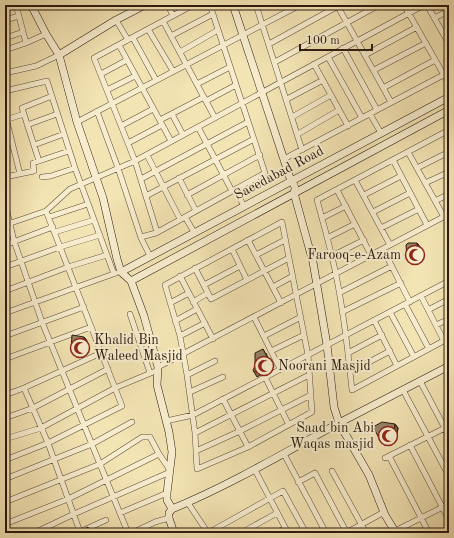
<svg xmlns="http://www.w3.org/2000/svg" width="454" height="538" font-family="'Old Standard TT',serif">
<rect width="100%" height="100%" fill="#f3e4b4"/>
<filter id="stains"><feTurbulence type="fractalNoise" baseFrequency=".005" numOctaves="4"/><feColorMatrix values="0 0 0 0 .2 0 0 0 0 .09 0 0 0 0 .02 0 0 0 .5 -.17"/></filter>
<radialGradient id="worn" r=".72"><stop offset=".6" stop-color="#630" stop-opacity="0"/><stop offset="1" stop-color="#630" stop-opacity=".3"/></radialGradient>
<g fill="none" stroke-linecap="round" stroke-linejoin="round">
<defs>
<path id="street" d="M 16,5 L 26,43
M 168,5 L 173,16
M 256,5 L 302,150
M 337,5 L 391,102
M 404,5 L 449,84
M 427,5 L 449,44
M 5,8 L 16,6
M 434,18 L 449,11
M 5,20 L 19,16
M 116,20 L 128,40
M 163,21 L 215,118
M 148,29 L 173,71
M 171,36 L 213,14
M 5,38 L 23,32
M 133,38 L 156,80
M 269,44 L 340,5
M 119,45 L 171,141
M 343,48 L 377,110
M 5,50 L 26,43 L 46,34
M 180,52 L 218,30
M 365,55 L 417,27
M 328,57 L 362,118
M 275,62 L 379,5
M 314,64 L 348,126
M 374,70 L 426,43
M 5,73 L 36,66 L 59,55
M 101,74 L 127,60
M 197,84 L 230,67
M 383,88 L 435,60
M 107,90 L 135,76
M 5,91 L 47,81 L 75,168 L 114,274
M 287,99 L 323,80
M 206,101 L 236,85
M 97,111 L 118,168 L 141,238 L 150,256
M 5,114 L 20,174
M 172,114 L 183,135
M 370,114 L 381,133
M 292,117 L 331,95
M 5,120 L 24,114
M 160,120 L 204,97
M 77,122 L 300,5
M 27,125 L 57,114
M 121,126 L 153,109
M 198,127 L 232,191
M 449,130 L 317,200 C 324,225 331,250 336,275 C 344,313 348,351 352,390 L 449,338
M 298,134 L 339,110
M 128,143 L 162,125
M 34,145 L 64,134
M 408,152 L 444,217
M 147,155 L 180,219
M 284,159 L 449,72
M 393,160 L 427,225
M 39,161 L 22,108 L 52,96
M 417,168 L 449,152
M 5,177 L 34,171 L 33,163 L 69,151
M 42,177 L 51,176 L 75,168
M 179,178 L 196,211
M 141,179 L 248,122
M 355,180 L 390,245
M 425,183 L 449,172
M 235,190 L 244,206
M 337,190 L 371,255
M 187,195 L 260,155
M 364,195 L 401,176
M 146,196 L 254,139
M 435,201 L 449,194
M 5,203 L 14,241 L 42,322 L 128,533
M 373,212 L 410,193
M 49,217 L 88,204
M 185,217 L 194,232
M 322,218 L 346,206
M 282,222 L 308,355 L 312,412 L 248,447 L 197,469 L 195,433 L 187,375 L 180,336 L 165,285 Z
M 5,225 L 46,211 L 70,189 L 135,161 L 424,5
M 381,228 L 419,209
M 55,232 L 94,220
M 157,232 L 135,161 L 94,58 L 193,5
M 141,237 L 156,233 L 265,173 L 210,5
M 327,238 L 355,224
M 248,240 L 281,303
M 5,245 L 53,227
M 232,249 L 247,280
M 383,249 L 410,302
M 256,255 L 285,240
M 332,256 L 364,240
M 5,267 L 60,247 L 100,235
M 195,268 L 211,299 L 289,258
M 180,276 L 213,339
M 204,285 L 240,266
M 273,287 L 293,276
M 5,291 L 68,267 L 107,255
M 339,293 L 392,266
M 421,296 L 444,341
M 193,302 L 208,293
M 170,303 L 189,293
M 405,304 L 429,349
M 428,310 L 449,299
M 342,312 L 401,283
M 390,312 L 414,357
M 5,313 L 116,273
M 130,314 L 150,373
M 254,317 L 280,369
M 374,320 L 397,366
M 175,321 L 197,309
M 436,325 L 449,319
M 5,336 L 84,307
M 180,336 L 205,323
M 264,336 L 301,317
M 271,351 L 304,335
M 348,353 L 382,335
M 5,359 L 91,327
M 158,367 L 449,214
M 350,372 L 390,351
M 187,375 L 215,361
M 265,377 L 289,425
M 420,381 L 449,436
M 24,388 L 48,443 L 80,532
M 403,390 L 449,476
M 190,392 L 223,377
M 5,395 L 24,388 L 101,353
M 223,399 L 248,447
M 5,418 L 33,408 L 108,369
M 166,421 L 193,415 L 449,281
M 195,433 L 309,375
M 5,439 L 41,428 L 115,388 L 158,370
M 410,445 L 449,520
M 196,451 L 240,431 L 311,395
M 284,454 L 326,533
M 389,456 L 429,533
M 385,458 L 449,426
M 5,460 L 48,443 L 122,406 L 46,211
M 255,470 L 288,533
M 332,471 L 366,533
M 5,479 L 92,444 L 132,422
M 298,482 L 315,473 L 347,533
M 5,502 L 100,464 L 142,437 L 150,437 L 159,454 L 170,470
M 188,503 L 208,533
M 120,513 L 167,493
M 5,524 L 68,499 L 159,454
M 84,530 L 106,520
M 395,531 L 449,504
M 34,533 L 74,514 L 170,472
M 132,533 L 155,522 L 169,518
M 208,533 L 283,491 L 306,533
M 241,533 L 277,513
M 277,533 L 285,528
M 346,533 L 384,512"/>
<path id="secondary" d="M 31,5 L 46,34 L 59,55 L 77,122 L 103,198 L 117,259 L 121,272 L 131,281 L 144,316 L 158,367 L 157,385 L 169,432 L 172,452 L 167,493 L 167,500 L 172,509
M 233,5 L 291,181 C 295,185 296,188 294,193 L 313,262 L 327,345 L 334,407 L 339,423 L 369,475 L 385,515 L 396,533
M 59,55 L 116,20 L 145,5
M 121,272 L 449,97
M 131,281 L 449,110
M 174,533 L 169,518 L 169,513 L 172,509 C 230,485 284,453 339,423 C 375,404 412,385 449,366"/>
</defs>
<use href="#street" stroke="#5d4c38" stroke-width="6"/>
<use href="#secondary" stroke="#2b190f" stroke-width="8"/>
<use href="#street" stroke="#f7edce" stroke-width="5"/>
<use href="#secondary" stroke="#f7edce" stroke-width="7"/>
</g>
<path fill="#7e7157" stroke="#2b190f" d="M 417,243 L 420,247 L 421,262 L 410,262 L 407,258 Z
M 84,337 L 87,341 L 86,355 L 74,355 L 71,350 Z
M 266,353 L 270,362 L 270,370 L 257,377 L 254,372 L 255,366 Z
M 395,424 L 398,428 L 396,441 L 387,440 L 382,443 L 379,438 Z"/>
<path fill="#675c47" stroke="#2b190f" d="M 417,243 L 420,247 L 421,262 L 418,257 Z
M 84,337 L 87,341 L 86,355 L 83,351 Z
M 263,349 L 270,362 L 270,370 L 267,366 Z
M 395,424 L 398,428 L 396,441 L 393,437 Z"/>
<path fill="#938365" stroke="#2b190f" d="M 408,243 L 417,243 L 418,257 L 407,258 L 406,245 Z
M 72,335 L 84,337 L 83,351 L 71,350 Z
M 263,349 L 267,357 L 267,366 L 254,372 L 253,370 L 255,366 L 255,353 Z
M 382,422 L 395,424 L 393,437 L 384,436 L 379,438 L 373,427 Z
M 88,527 L 90,533 L 78,533 L 78,532 Z"/>
<defs>
<symbol id="mosque-ring" viewBox="-11 -11 22 22"><circle r="9.5" fill="#f7edce" stroke="#8f2418" stroke-width="1.5"/><path d="M3.5-4.9A6 6 0 1 0 3.5 4.9A5 5 0 1 1 3.5-4.9Z" fill="#8f2418"/></symbol>
</defs>
<g fill-rule="evenodd">
<use href="#mosque-ring" x="404" y="244" width="22" height="22"/>
<use href="#mosque-ring" x="69" y="337" width="22" height="22"/>
<use href="#mosque-ring" x="253" y="355" width="22" height="22"/>
<use href="#mosque-ring" x="377" y="425" width="22" height="22"/>
</g>
<g text-anchor="middle" dominant-baseline="central" stroke-width="4" stroke-linejoin="round" paint-order="stroke">
<g font-size="14" fill="#2b190f" stroke="#f7edce">
<text transform="translate(279 173) rotate(-28)">Saeedabad Road</text>
</g>
<g font-size="14" fill="#2b190f" stroke="#f7edce" text-anchor="end">
<text x="401" y="255">Farooq-e-Azam</text>
<text x="94" y="340" text-anchor="start">Khalid Bin<tspan x="94" dy="16">Waleed Masjid</tspan></text>
<text x="278" y="366" text-anchor="start">Noorani Masjid</text>
<text x="374" y="428">Saad bin Abi<tspan x="374" dy="16">Waqas masjid</tspan></text>
</g>
</g>
<rect width="454" height="538" fill="none" stroke="#f3e4b4" stroke-width="20"/>
<rect x="6" y="6" width="442" height="526" fill="none" stroke="#2b190f" stroke-width="2"/>
<rect x="10" y="10" width="434" height="518" fill="none" stroke="#2b190f"/>
<path d="M300 44v6h72v-6" fill="none" stroke="#2b190f" stroke-width="2"/>
<text x="306" y="44" font-size="12" fill="#2b190f" stroke="#f7edce" stroke-width="3" paint-order="stroke">100 m</text>
<rect width="100%" height="100%" filter="url(#stains)"/>
<rect width="100%" height="100%" fill="url(#worn)"/>
</svg>
